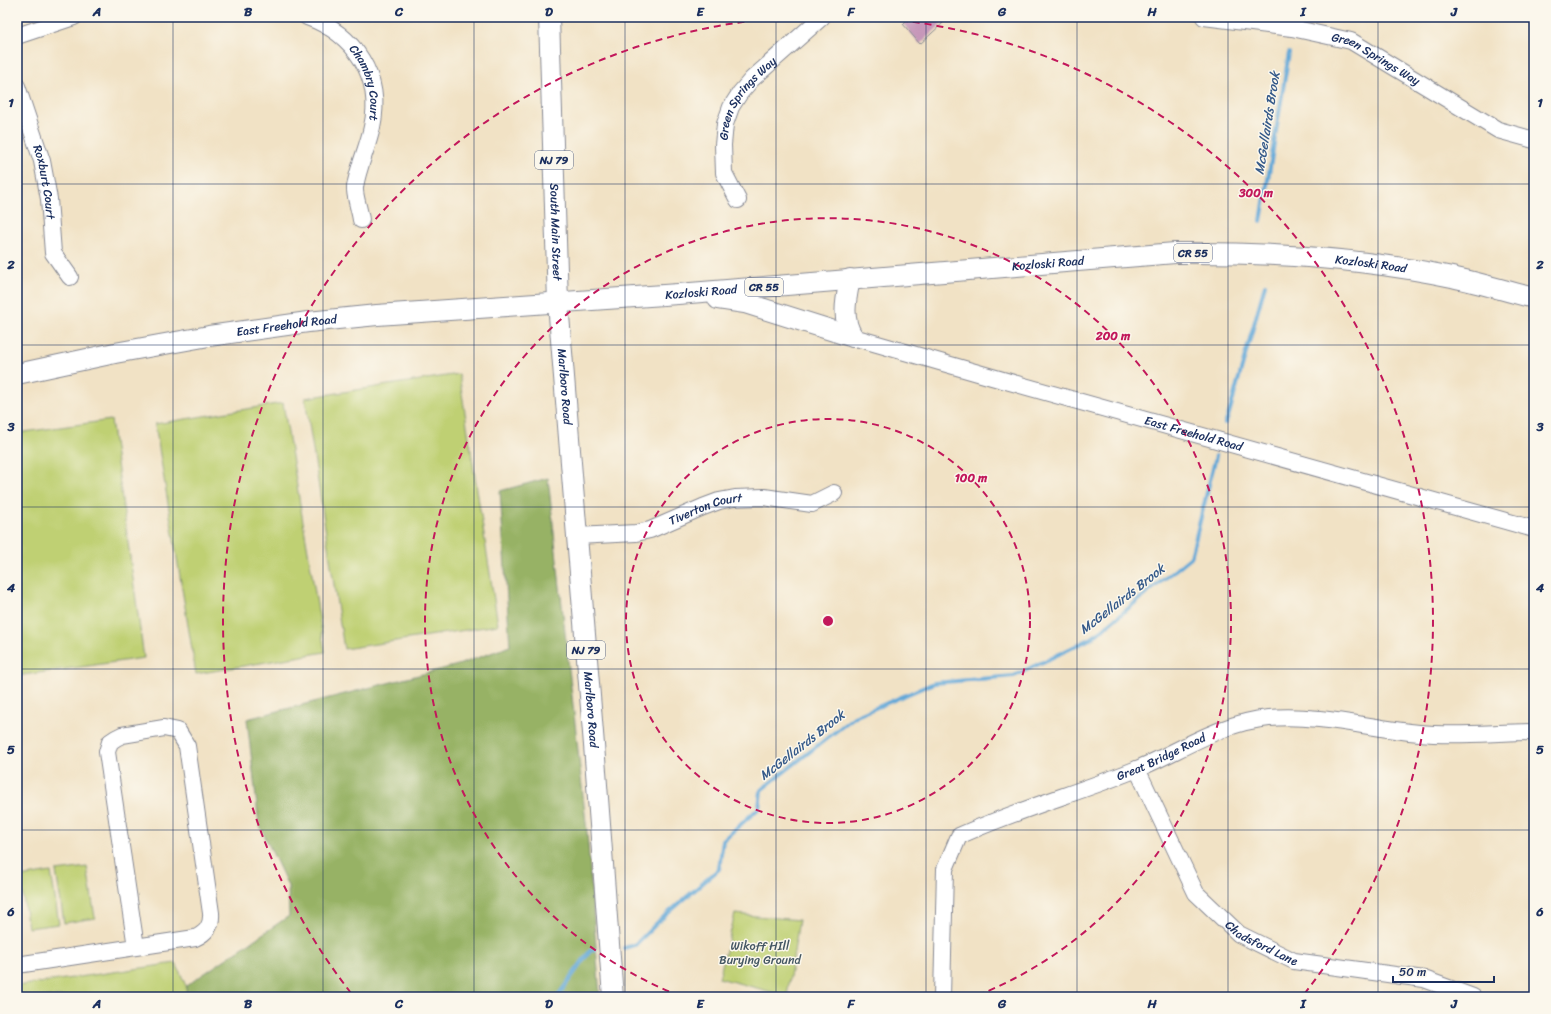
<svg xmlns="http://www.w3.org/2000/svg" width="1551" height="1014" font-family="Sriracha,sans-serif">
<rect width="100%" height="100%" fill="#fbf7ec"/>
<filter id="ink" filterUnits="userSpaceOnUse"><feTurbulence type="fractalNoise" baseFrequency=".025" numOctaves="2"/><feDisplacementMap in="SourceGraphic" scale="8" xChannelSelector="R" yChannelSelector="G"/><feConvolveMatrix kernelMatrix="1 2 1 2 8 2 1 2 1" color-interpolation-filters="sRGB"/></filter>
<filter id="wash" filterUnits="userSpaceOnUse"><feTurbulence type="fractalNoise" baseFrequency=".012" numOctaves="4" result="noise"/><feDisplacementMap in="SourceGraphic" scale="16" xChannelSelector="R" yChannelSelector="G"/><feGaussianBlur stdDeviation="0.9" result="paint"/><feColorMatrix in="noise" values="0 0 0 0 0 0 0 0 0 0 0 0 0 0 0 0 0 1.4 0 .05"/><feComposite in="paint" operator="in"/></filter>
<g filter="url(#wash)">
<rect width="100%" height="100%" fill="#f1e2c5"/>
<path fill="#bfd073" stroke="#6d8068" d="M 459,374 L 498,625 L 344,649 L 305,398 Z
M 283,403 L 325,652 L 196,674 L 155,424 Z
M 111,420 L 144,658 L 17,676 L 17,433 Z
M 87,867 L 95,918 L 64,923 L 56,871 Z
M 51,872 L 59,924 L 28,928 L 20,877 Z
M 735,914 L 799,920 L 787,996 L 719,978 Z
M 176,963 L 186,986 L 187,997 L 17,997 L 17,986 Z"/>
<path fill="#97b265" stroke="#597062" d="M 548,478 L 587,832 L 600,997 L 187,997 L 186,986 L 289,916 L 288,886 L 259,824 L 247,719 L 458,665 L 510,646 L 500,491 Z"/>
<g fill="none" stroke-linecap="round" stroke-linejoin="round">
<path stroke="#62a8d8" stroke-width="4" d="M 1261,221 L 1289,53
M 1225,423 L 1228,417 L 1265,285
M 624,948 L 635,945 L 659,921 L 719,869 L 723,840 L 759,808 L 761,790 L 854,717 L 934,683 L 1014,676 L 1092,638 L 1191,557 L 1216,456
M 557,997 L 590,951 L 595,950"/>
</g>
<g id="blocks">
<path fill="#c697b9" d="M 910,17 L 947,17 L 941,22 L 943,23 L 920,44 L 903,24 Z"/>
</g>
</g>
<g filter="url(#ink)">
<use href="#blocks" fill-opacity="0" stroke="#868892" stroke-width="1"/>
<g fill="none" stroke-linecap="round" stroke-linejoin="round">
<defs>
<g id="minor">
<path id="s1" d="M 307,17 C 355,34 383,77 372,127 C 368,147 358,167 355,187 C 354,195 360,211 361,220"/>
<path id="s2" d="M 1204,17 L 1292,28 L 1351,41 L 1498,130 L 1534,140"/>
<path d="M 17,36 L 74,17"/>
<path id="s3" d="M 17,86 L 42,161 L 49,199 L 53,253 L 70,277"/>
<path id="s4" d="M 738,200 L 724,173 L 723,145 L 725,124 L 731,107 L 740,93 L 752,79 L 822,17"/>
<path id="s5" d="M 853,337 L 992,377 L 1534,529"/>
<path id="s6" d="M 577,536 L 636,533 L 650,530 L 703,507 L 719,501 L 735,498 L 764,497 L 812,504 L 834,493"/>
<path id="s7" d="M 1137,769 L 1196,893 L 1239,934 L 1294,961 L 1424,979 L 1473,997"/>
<path d="M 17,965 L 195,938 C 206,933 212,926 211,913 L 187,746 L 178,731 L 164,728 L 122,735 L 116,738 L 110,742 L 107,752 L 136,947"/>
<path id="s8" d="M 942,997 L 945,869 L 959,836 C 1016,810 1078,793 1137,769 C 1180,751 1222,722 1269,718 C 1320,714 1369,728 1419,733 C 1458,737 1496,732 1534,732"/>
</g>
<g id="major">
<path id="s9" d="M 549,17 L 558,303 L 594,745 L 613,997"/>
<path d="M 850,279 C 846,299 841,319 853,337"/>
<path d="M 718,299 L 745,303 L 853,337"/>
<path id="s10" d="M 17,374 L 115,353 L 209,336 L 308,322 L 377,315 L 678,294 L 1175,253 C 1268,252 1361,258 1452,277 C 1479,283 1507,291 1534,298"/>
</g>
</defs>
<use href="#minor" stroke="#868892" stroke-width="18"/>
<use href="#major" stroke="#868892" stroke-width="22"/>
<use href="#minor" stroke="#fff" stroke-width="16"/>
<use href="#major" stroke="#fff" stroke-width="20"/>
</g>
</g>
<path fill="none" stroke="#1b2f5e" stroke-width="1" stroke-opacity="0.55" d="M 173,17 L 173,997M 323,17 L 323,997M 474,17 L 474,997M 625,17 L 625,997M 776,17 L 776,997M 926,17 L 926,997M 1077,17 L 1077,997M 1228,17 L 1228,997M 1378,17 L 1378,997M 17,184 L 1534,184M 17,345 L 1534,345M 17,507 L 1534,507M 17,669 L 1534,669M 17,830 L 1534,830"/>
<g fill="none" stroke="#c2185b" stroke-width="2" stroke-dasharray="7 5">
<circle cx="828" cy="621" r="202"/>
<path d="M680 996A403 403 0 1 1 976 996"/>
<path d="M351 993A605 605 0 0 1 791 17M865 17A605 605 0 0 1 1305 993"/>
</g>
<g text-anchor="middle" dominant-baseline="central" stroke-width="3" stroke-linejoin="round" paint-order="stroke">
<g fill="#fbf7ec" stroke="#5e6b89" stroke-width="1">
<rect x="535" y="151" width="38" height="18" rx="3"/>
<rect x="1174" y="244" width="38" height="18" rx="3"/>
<rect x="745" y="278" width="38" height="18" rx="3"/>
<rect x="567" y="641" width="38" height="18" rx="3"/>
</g>
<g font-size="11" font-weight="bold" fill="#1b2f5e">
<text x="554" y="160">NJ 79</text>
<text x="1193" y="253">CR 55</text>
<text x="764" y="287">CR 55</text>
<text x="586" y="650">NJ 79</text>
</g>
<g font-size="12" fill="#1b2f5e" stroke="#fbf7ec">
<text stroke="none"><textPath href="#s2" startOffset="179">Green Springs Way</textPath></text>
<text stroke="none"><textPath href="#s1" startOffset="94">Chambry Court</textPath></text>
<text stroke="none"><textPath href="#s4" startOffset="113">Green Springs Way</textPath></text>
<text stroke="none"><textPath href="#s3" startOffset="100">Roxburt Court</textPath></text>
<text stroke="none"><textPath href="#s9" startOffset="215">South Main Street</textPath></text>
<text stroke="none"><textPath href="#s10" startOffset="1038">Kozloski Road</textPath></text>
<text stroke="none"><textPath href="#s10" startOffset="1362">Kozloski Road</textPath></text>
<text stroke="none"><textPath href="#s10" startOffset="690">Kozloski Road</textPath></text>
<text stroke="none"><textPath href="#s10" startOffset="274">East Freehold Road</textPath></text>
<text stroke="none"><textPath href="#s9" startOffset="370">Marlboro Road</textPath></text>
<text stroke="none"><textPath href="#s5" startOffset="354">East Freehold Road</textPath></text>
<text stroke="none"><textPath href="#s6" startOffset="133">Tiverton Court</textPath></text>
<text stroke="none"><textPath href="#s9" startOffset="694">Marlboro Road</textPath></text>
<text stroke="none"><textPath href="#s8" startOffset="381">Great Bridge Road</textPath></text>
<text stroke="none"><textPath href="#s7" startOffset="221">Chadsford Lane</textPath></text>
</g>
<g font-size="12" fill="#445763" stroke="#fbf7ec">
<text x="760" y="946">Wikoff HIll<tspan x="760" dy="14">Burying Ground</tspan></text>
</g>
<g font-size="13" font-style="italic" fill="#345989" stroke="#fbf7ec">
<text transform="translate(1267 123) rotate(-81)">McGellairds Brook</text>
<text transform="translate(1122 599) rotate(-38)">McGellairds Brook</text>
<text transform="translate(802 745) rotate(-38)">McGellairds Brook</text>
</g>
</g>
<circle cx="828" cy="621" r="6" fill="#c2185b" stroke="#fbf7ec" stroke-width="2"/>
<g font-size="12" text-anchor="middle" font-weight="bold" fill="#c2185b" stroke="#fbf7ec" stroke-width="3" stroke-linejoin="round" paint-order="stroke">
<text x="1256" y="197">300 m</text>
<text x="1113" y="340">200 m</text>
<text x="971" y="482">100 m</text>
</g>
<rect width="1551" height="1014" fill="none" stroke="#fbf7ec" stroke-width="44"/>
<path d="M1393 976v6h101v-6" fill="none" stroke="#1b2f5e" stroke-width="2"/>
<text x="1399" y="976" font-size="12" fill="#1b2f5e" stroke="#fbf7ec" stroke-width="3" paint-order="stroke">50 m</text>
<rect x="22" y="22" width="1507" height="970" fill="none" stroke="#1b2f5e" stroke-width="1.5"/>
<g font-size="13" text-anchor="middle" font-weight="bold" fill="#1b2f5e">
<text x="97" y="16">A</text>
<text x="248" y="16">B</text>
<text x="399" y="16">C</text>
<text x="549" y="16">D</text>
<text x="700" y="16">E</text>
<text x="851" y="16">F</text>
<text x="1002" y="16">G</text>
<text x="1152" y="16">H</text>
<text x="1303" y="16">I</text>
<text x="1454" y="16">J</text>
<text x="11" y="107">1</text>
<text x="1540" y="107">1</text>
<text x="11" y="269">2</text>
<text x="1540" y="269">2</text>
<text x="11" y="431">3</text>
<text x="1540" y="431">3</text>
<text x="11" y="592">4</text>
<text x="1540" y="592">4</text>
<text x="11" y="754">5</text>
<text x="1540" y="754">5</text>
<text x="11" y="916">6</text>
<text x="1540" y="916">6</text>
<text x="97" y="1008">A</text>
<text x="248" y="1008">B</text>
<text x="399" y="1008">C</text>
<text x="549" y="1008">D</text>
<text x="700" y="1008">E</text>
<text x="851" y="1008">F</text>
<text x="1002" y="1008">G</text>
<text x="1152" y="1008">H</text>
<text x="1303" y="1008">I</text>
<text x="1454" y="1008">J</text>
</g>
</svg>
